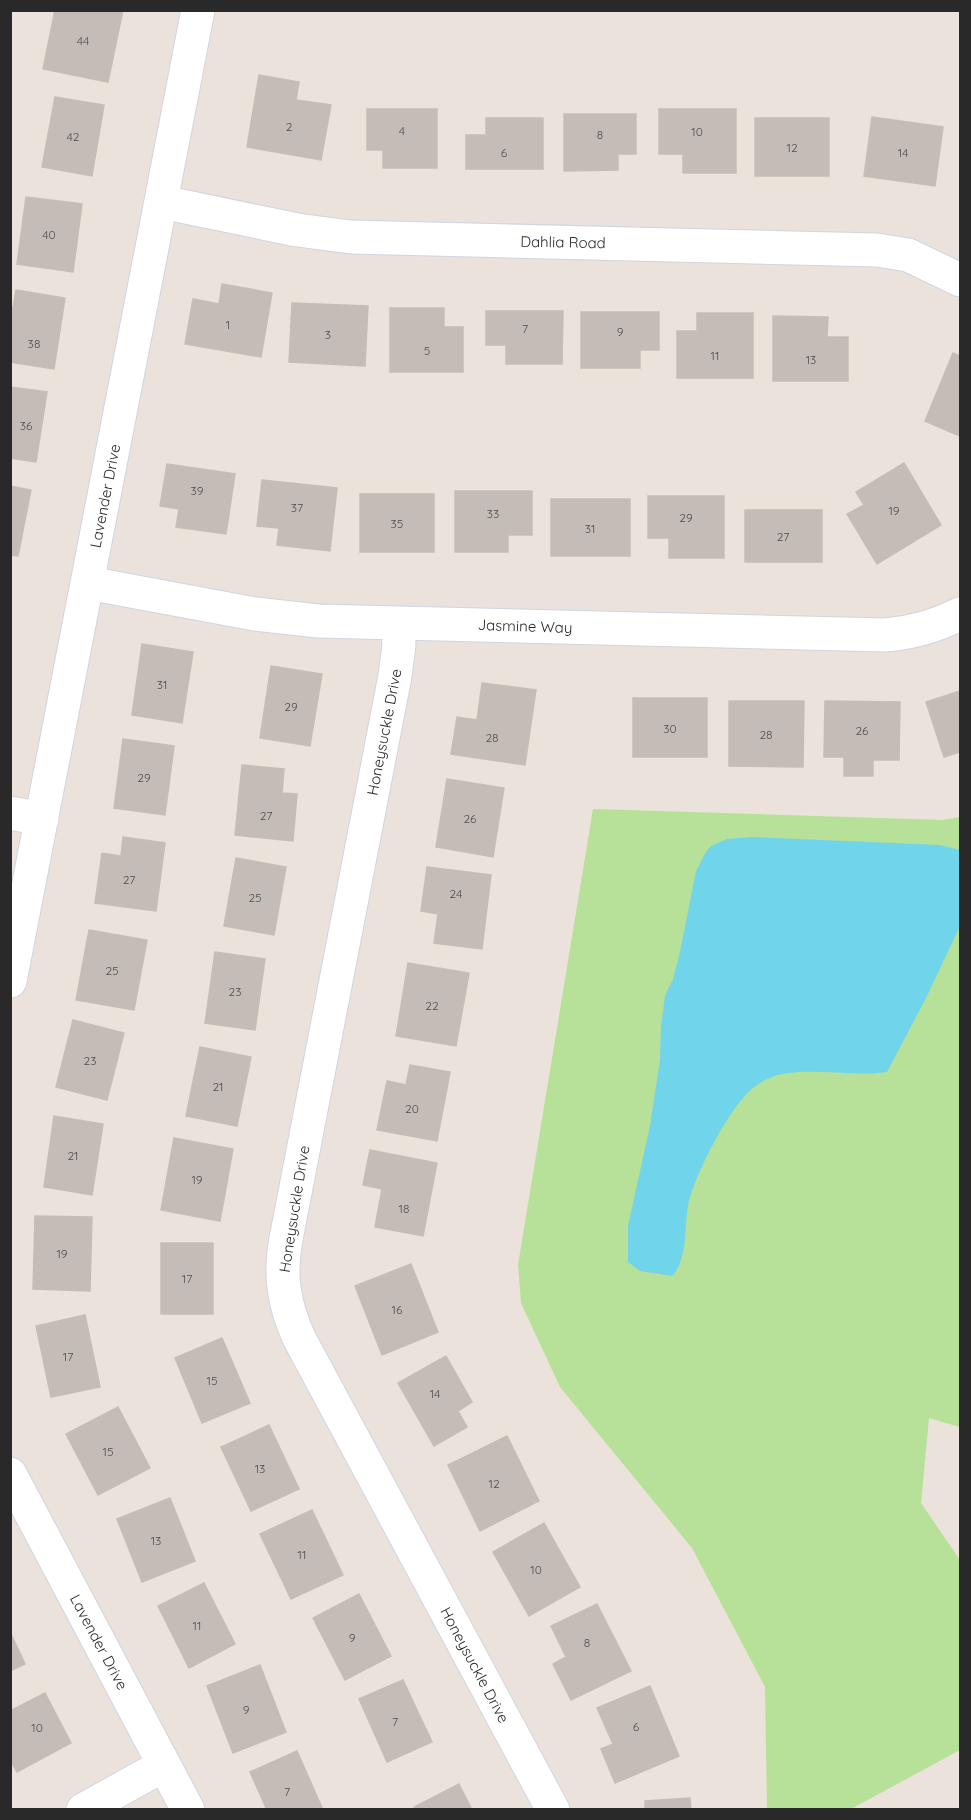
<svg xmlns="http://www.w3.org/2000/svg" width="971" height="1820" font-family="Quicksand,sans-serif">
<rect width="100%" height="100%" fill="#ebe2db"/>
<path fill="#b7e098" d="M 593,809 L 943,820 L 960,817 L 960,1427 L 929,1418 L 921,1503 L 960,1560 L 960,1750 L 851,1809 L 767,1809 L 765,1687 L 692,1548 L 560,1387 L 521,1303 L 518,1265 Z"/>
<path fill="#70d4ea" d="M 752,837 L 940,845 L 960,850 L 960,926 L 927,996 L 887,1072 C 852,1077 817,1068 782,1074 C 774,1076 763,1080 757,1085 C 731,1102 694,1176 688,1206 C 684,1228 688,1260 672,1276 L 640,1271 L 628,1262 L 628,1226 L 650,1126 L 660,1060 L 661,1027 L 665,996 L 673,979 L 680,952 L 696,871 L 706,852 L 711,846 L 727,839 Z"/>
<path fill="#c3bcb7" stroke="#c6beb5" stroke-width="1.5" d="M 55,10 L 123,10 L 108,82 L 43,69 Z
M 259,75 L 299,82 L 296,100 L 331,105 L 321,160 L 247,147 Z
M 55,97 L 104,105 L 92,176 L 42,167 Z
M 367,109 L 437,109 L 437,168 L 383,168 L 383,150 L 367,150 Z
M 659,109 L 736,109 L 736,173 L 683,173 L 683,154 L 659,154 Z
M 564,114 L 636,114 L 636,154 L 618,154 L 618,170 L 564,171 Z
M 872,117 L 943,127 L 935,186 L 864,176 Z
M 486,118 L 543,118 L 543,169 L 466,169 L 466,135 L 486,135 Z
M 755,118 L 829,118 L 829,176 L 755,176 Z
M 26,197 L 82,204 L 73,272 L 17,264 Z
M 222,284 L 272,293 L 261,357 L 185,344 L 193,299 L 219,304 Z
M 16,290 L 65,298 L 54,369 L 10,362 L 10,324 Z
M 292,303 L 368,306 L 365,366 L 289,362 Z
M 390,308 L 444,308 L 444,327 L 463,327 L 463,372 L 390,372 Z
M 486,311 L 563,311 L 562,364 L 506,364 L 506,345 L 486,345 Z
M 581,312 L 659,312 L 659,350 L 640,350 L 640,368 L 581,368 Z
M 697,313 L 753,313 L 753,378 L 677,378 L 677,331 L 697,331 Z
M 773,316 L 828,317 L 827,337 L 848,337 L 848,381 L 773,381 Z
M 953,353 L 960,356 L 960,436 L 925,421 Z
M 10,387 L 47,392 L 36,462 L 10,458 Z
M 904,463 L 941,525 L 877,564 L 847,514 L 864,505 L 856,492 Z
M 167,464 L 235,474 L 226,534 L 176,527 L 179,509 L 160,506 Z
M 262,480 L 337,488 L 330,551 L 277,545 L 279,528 L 257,526 Z
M 10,486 L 31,490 L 18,556 L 10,555 Z
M 455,491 L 532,491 L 532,535 L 508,535 L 508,552 L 455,552 Z
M 360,494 L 434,494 L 434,552 L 360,552 Z
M 648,496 L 724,496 L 724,558 L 669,558 L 669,538 L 648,538 Z
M 551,499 L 630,499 L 630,556 L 551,556 Z
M 745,510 L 822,510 L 822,562 L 745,562 Z
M 142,644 L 193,652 L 182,723 L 132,715 Z
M 271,666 L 322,674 L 310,746 L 260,738 Z
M 482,683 L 536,690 L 525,765 L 451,754 L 457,717 L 477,720 Z
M 960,691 L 960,752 L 944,757 L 926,702 Z
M 633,698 L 707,698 L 707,757 L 633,757 Z
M 729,701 L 804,701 L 803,767 L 729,766 Z
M 825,701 L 900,702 L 899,760 L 873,760 L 873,776 L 844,776 L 844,757 L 824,757 Z
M 123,739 L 174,746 L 165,815 L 114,808 Z
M 242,765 L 284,769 L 282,793 L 297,794 L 293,841 L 235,835 Z
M 447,779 L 504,788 L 493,857 L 436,847 Z
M 123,837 L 165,843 L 156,911 L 95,903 L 102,853 L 121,856 Z
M 236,858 L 286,867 L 274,935 L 224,926 Z
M 427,867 L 491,875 L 482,949 L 434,943 L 438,914 L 421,911 Z
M 89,930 L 147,940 L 134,1010 L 76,1000 Z
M 215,952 L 265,959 L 255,1030 L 205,1023 Z
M 408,963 L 469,973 L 456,1046 L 396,1036 Z
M 73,1020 L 124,1033 L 107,1100 L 56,1087 Z
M 200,1047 L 251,1057 L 237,1126 L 186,1116 Z
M 410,1065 L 450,1072 L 437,1141 L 377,1130 L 387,1081 L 406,1085 Z
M 54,1116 L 103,1124 L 92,1195 L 44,1187 Z
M 174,1138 L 233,1149 L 220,1221 L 161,1210 Z
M 370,1150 L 437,1163 L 423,1236 L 375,1227 L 382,1189 L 363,1185 Z
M 35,1216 L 92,1217 L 90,1291 L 33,1289 Z
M 161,1243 L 213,1243 L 213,1314 L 161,1314 Z
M 411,1264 L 438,1332 L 382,1355 L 355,1286 Z
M 85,1315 L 100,1387 L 51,1397 L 36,1326 Z
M 222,1338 L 250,1403 L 202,1423 L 175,1358 Z
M 446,1356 L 472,1402 L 458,1411 L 467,1427 L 434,1446 L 398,1383 Z
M 118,1407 L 150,1468 L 98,1495 L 66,1434 Z
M 269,1425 L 299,1489 L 251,1511 L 221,1447 Z
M 507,1436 L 539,1501 L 480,1531 L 448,1465 Z
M 170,1498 L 195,1561 L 142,1582 L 117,1519 Z
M 312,1510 L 343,1575 L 291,1599 L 260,1534 Z
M 544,1523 L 580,1587 L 529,1616 L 493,1552 Z
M 204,1583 L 235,1644 L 189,1668 L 158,1606 Z
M 359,1594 L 391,1656 L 345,1680 L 313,1618 Z
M 597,1604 L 631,1671 L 571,1700 L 553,1664 L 566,1657 L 551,1626 Z
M 10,1632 L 25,1664 L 10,1671 Z
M 260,1665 L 286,1732 L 233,1753 L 207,1686 Z
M 403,1680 L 432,1742 L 387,1762 L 359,1699 Z
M 650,1686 L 679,1756 L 615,1783 L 601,1749 L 613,1744 L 597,1708 Z
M 45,1693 L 71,1743 L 17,1772 L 10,1760 L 10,1711 Z
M 297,1751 L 323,1810 L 267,1810 L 250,1772 Z
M 459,1784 L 472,1810 L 415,1810 L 414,1807 Z
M 690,1798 L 691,1810 L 645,1810 L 645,1801 Z"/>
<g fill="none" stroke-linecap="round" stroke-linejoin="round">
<defs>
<path id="street" d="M 162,202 L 297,230 L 351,237 L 877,250 L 908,255 L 960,280
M 88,583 L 255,614 L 318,621 L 885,635 C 913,633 936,626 960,614
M 398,623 L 399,645 L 395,676 L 286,1239 C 279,1275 284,1305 299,1338 L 553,1810
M 10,813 L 42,819
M 10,981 L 198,10
M 10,1474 L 188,1810
M 83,1810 L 164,1765"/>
</defs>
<use href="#street" stroke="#d0d5e1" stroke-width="35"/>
<use href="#street" stroke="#fff" stroke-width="33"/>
</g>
<g text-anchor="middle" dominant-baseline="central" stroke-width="4.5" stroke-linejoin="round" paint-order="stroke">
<g font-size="12" fill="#504e4c">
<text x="83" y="40">44</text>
<text x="289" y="126">2</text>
<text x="402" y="130">4</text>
<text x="697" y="131">10</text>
<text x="600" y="134">8</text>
<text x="73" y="136">42</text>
<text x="792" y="147">12</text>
<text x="504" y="152">6</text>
<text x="903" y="152">14</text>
<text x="49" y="234">40</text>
<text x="228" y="324">1</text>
<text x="525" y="328">7</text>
<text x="620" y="331">9</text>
<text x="328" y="334">3</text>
<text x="34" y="343">38</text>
<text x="427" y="350">5</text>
<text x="715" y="355">11</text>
<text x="811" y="359">13</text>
<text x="26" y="425">36</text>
<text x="197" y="490">39</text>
<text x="297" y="507">37</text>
<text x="894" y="510">19</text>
<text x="493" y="513">33</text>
<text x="686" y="517">29</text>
<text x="397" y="523">35</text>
<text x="590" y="528">31</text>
<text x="783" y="536">27</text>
<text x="162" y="684">31</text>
<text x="291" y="706">29</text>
<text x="670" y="728">30</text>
<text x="862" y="730">26</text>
<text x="766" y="734">28</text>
<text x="492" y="737">28</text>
<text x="144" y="777">29</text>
<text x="266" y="815">27</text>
<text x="470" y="818">26</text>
<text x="129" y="879">27</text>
<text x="456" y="893">24</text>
<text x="255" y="897">25</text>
<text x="112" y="970">25</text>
<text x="235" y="991">23</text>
<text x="432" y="1005">22</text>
<text x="90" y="1060">23</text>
<text x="218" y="1086">21</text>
<text x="412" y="1108">20</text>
<text x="73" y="1155">21</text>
<text x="197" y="1179">19</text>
<text x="404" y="1208">18</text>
<text x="62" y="1253">19</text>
<text x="187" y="1278">17</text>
<text x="397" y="1309">16</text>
<text x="68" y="1356">17</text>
<text x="212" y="1380">15</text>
<text x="435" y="1393">14</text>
<text x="108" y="1451">15</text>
<text x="260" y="1468">13</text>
<text x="494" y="1483">12</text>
<text x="156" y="1540">13</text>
<text x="302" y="1554">11</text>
<text x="536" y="1569">10</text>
<text x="197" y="1625">11</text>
<text x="352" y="1637">9</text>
<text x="587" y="1642">8</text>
<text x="246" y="1709">9</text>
<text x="395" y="1721">7</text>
<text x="636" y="1726">6</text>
<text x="37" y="1727">10</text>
<text x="287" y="1791">7</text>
</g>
<g font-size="15" fill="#292929" stroke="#fff">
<text transform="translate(563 242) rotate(1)">Dahlia Road</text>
<text transform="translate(105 496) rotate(-79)">Lavender Drive</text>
<text transform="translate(525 626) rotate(2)">Jasmine Way</text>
<text transform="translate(384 732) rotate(-79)">Honeysuckle Drive</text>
<text transform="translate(294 1209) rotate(-81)">Honeysuckle Drive</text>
<text transform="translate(99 1642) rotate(62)">Lavender Drive</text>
<text transform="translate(475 1665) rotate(62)">Honeysuckle Drive</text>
</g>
</g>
<rect width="971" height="1820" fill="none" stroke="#292929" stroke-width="24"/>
</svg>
